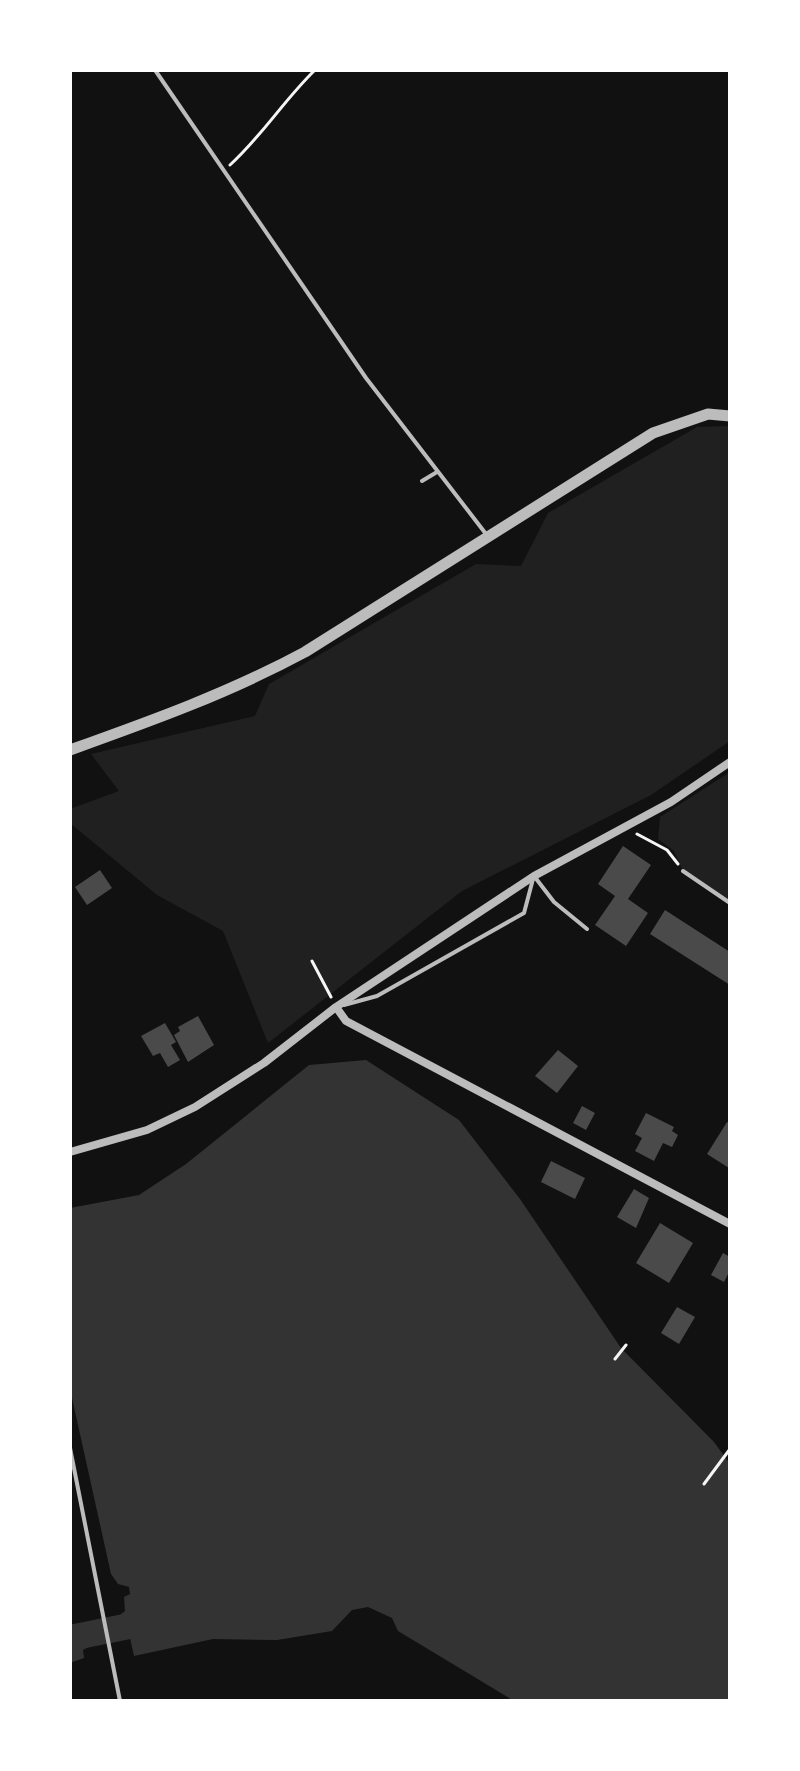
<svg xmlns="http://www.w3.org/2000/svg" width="800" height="1771" font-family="Raleway,sans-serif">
<rect width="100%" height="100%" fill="#111"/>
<path fill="#202020" d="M 730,426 L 730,741 L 651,795 L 462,891 L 268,1043 L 223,931 L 157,895 L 70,823 L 70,809 L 119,791 L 91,754 L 255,716 L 269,684 L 476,564 L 521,566 L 548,513 L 697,427 Z
M 730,772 L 730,903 L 683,871 L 674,851 L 658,839 L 660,817 Z"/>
<path fill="#333" d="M 366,1060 L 459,1120 L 520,1199 L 621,1348 L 714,1442 L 730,1464 L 730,1701 L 514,1701 L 398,1631 L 392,1618 L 368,1607 L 352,1610 L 332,1631 L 277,1640 L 213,1639 L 134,1656 L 130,1638 L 119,1638 L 115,1619 L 125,1611 L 124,1597 L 130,1594 L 129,1587 L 118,1584 L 111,1574 L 70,1389 L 70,1208 L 139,1195 L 186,1164 L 309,1065 Z
M 70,1623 L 76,1626 L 92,1624 L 96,1643 L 83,1650 L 84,1658 L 70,1663 Z"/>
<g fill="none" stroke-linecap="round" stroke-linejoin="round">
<path stroke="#333" stroke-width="26" d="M 70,1638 L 149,1622"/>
</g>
<path fill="#4a4a4a" d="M 623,846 L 651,865 L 628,899 L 648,913 L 626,946 L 595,925 L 615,896 L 598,884 Z
M 100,870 L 112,888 L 87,905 L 75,887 Z
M 665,910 L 730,952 L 730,985 L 650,934 Z
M 198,1016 L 214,1045 L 188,1062 L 174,1035 L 180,1031 L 178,1027 Z
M 165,1023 L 176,1042 L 171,1045 L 180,1060 L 168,1067 L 160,1053 L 153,1056 L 141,1036 Z
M 558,1050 L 578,1066 L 557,1093 L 535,1076 Z
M 582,1106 L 595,1113 L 586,1130 L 573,1123 Z
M 646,1113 L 674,1127 L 672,1131 L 678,1135 L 672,1147 L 663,1143 L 654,1161 L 635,1151 L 642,1138 L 635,1134 Z
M 727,1122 L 730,1123 L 729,1168 L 707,1154 Z
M 551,1161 L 585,1178 L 575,1199 L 541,1182 Z
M 634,1189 L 649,1198 L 636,1228 L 617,1217 Z
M 660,1223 L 693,1243 L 669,1283 L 636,1263 Z
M 723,1253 L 730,1257 L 730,1270 L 724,1282 L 711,1275 Z
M 677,1307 L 695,1317 L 679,1344 L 661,1333 Z"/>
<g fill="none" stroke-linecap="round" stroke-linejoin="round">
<path stroke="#f5f5f5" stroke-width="3" d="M 230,165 C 262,136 284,100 315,70
M 637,834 L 667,850 L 678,864
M 312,961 L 331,997
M 615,1359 L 626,1345
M 704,1484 L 730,1449"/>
<path stroke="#bcbcbc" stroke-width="4" d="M 155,70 L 366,378 L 486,534
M 422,481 L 437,472
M 683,871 L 730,903
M 534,876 L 554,902 L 587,929
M 344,1005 L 377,996 L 524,913 L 533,879
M 70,1448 L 120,1701
M 273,1701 L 290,1701"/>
<path stroke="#bcbcbc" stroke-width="8" d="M 336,1007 L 346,1021 L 730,1224
M 70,1152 L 147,1130 L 195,1107 L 264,1063 L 336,1007 L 534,876 L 671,802 L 730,762"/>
<path stroke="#bcbcbc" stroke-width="11" d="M 70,750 C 151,721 229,693 305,652 L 653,433 L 708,414 L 730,416"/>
</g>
<rect width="800" height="1771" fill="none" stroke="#ffffff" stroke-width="144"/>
</svg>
